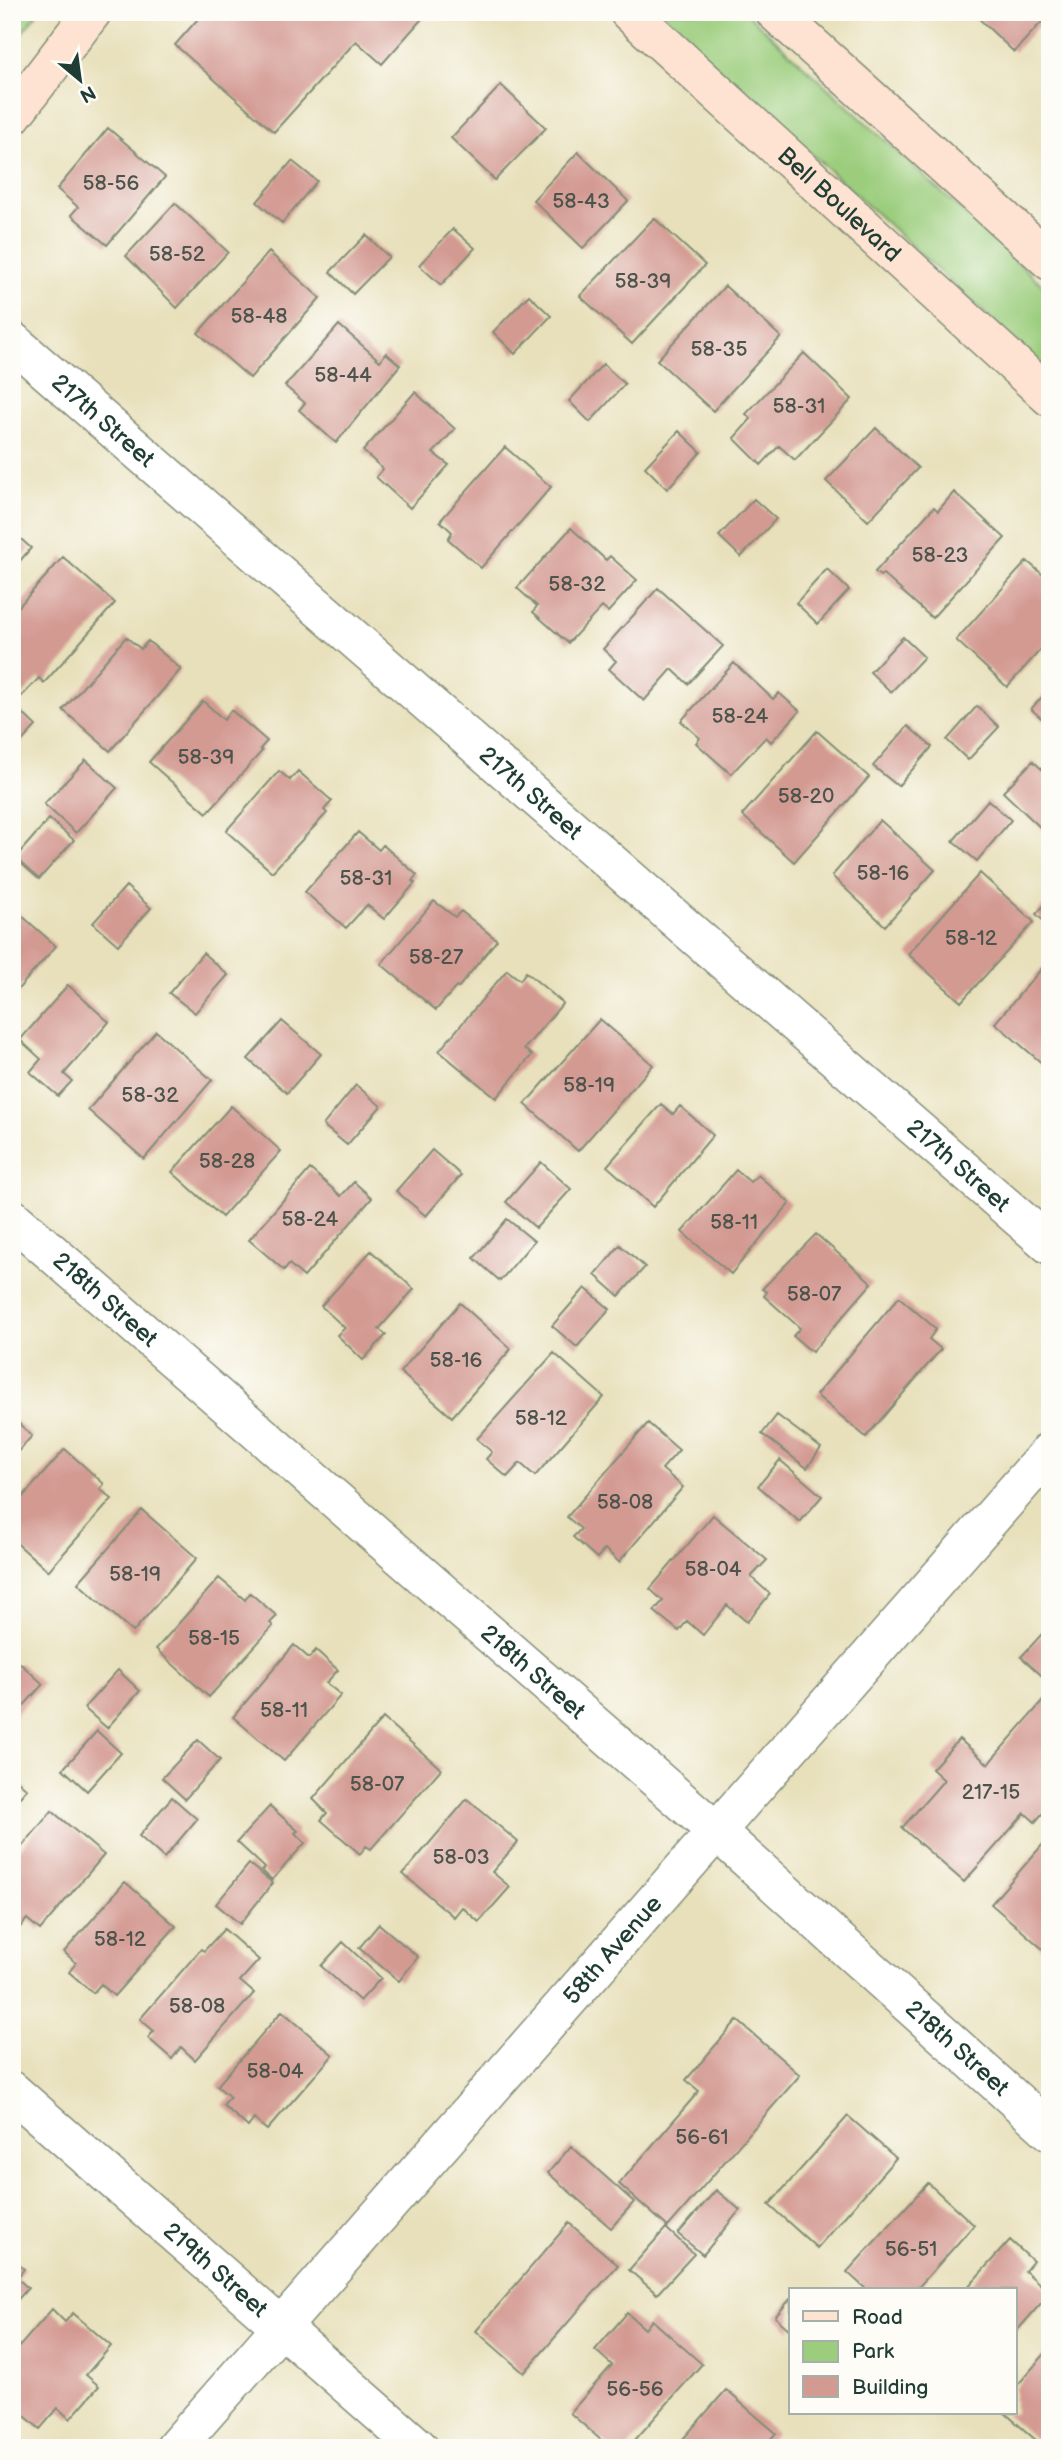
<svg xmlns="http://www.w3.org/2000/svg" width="1062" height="2460" font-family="'Balsamiq Sans',sans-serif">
<rect width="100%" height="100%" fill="#fdfcf7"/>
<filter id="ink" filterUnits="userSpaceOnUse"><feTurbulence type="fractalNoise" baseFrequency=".0143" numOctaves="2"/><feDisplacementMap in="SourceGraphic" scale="14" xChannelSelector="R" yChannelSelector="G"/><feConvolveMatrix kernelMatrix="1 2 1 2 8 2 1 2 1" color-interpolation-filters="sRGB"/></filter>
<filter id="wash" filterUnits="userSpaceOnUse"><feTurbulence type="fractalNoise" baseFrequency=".00686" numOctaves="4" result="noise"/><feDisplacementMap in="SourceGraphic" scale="28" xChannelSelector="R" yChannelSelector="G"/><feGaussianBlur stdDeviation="1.57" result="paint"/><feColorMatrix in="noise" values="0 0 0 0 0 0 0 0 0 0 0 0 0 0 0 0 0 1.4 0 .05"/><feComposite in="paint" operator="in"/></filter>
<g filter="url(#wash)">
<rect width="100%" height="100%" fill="#e8e0bb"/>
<path fill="#9bcd7d" stroke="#5d8558" stroke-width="2" d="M 12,12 L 38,12 L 12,46 Z
M 657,12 L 745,12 L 767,32 L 1050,292 L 1050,373 Z"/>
<g id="blocks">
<path fill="#d39a92" d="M 204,12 L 428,12 L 382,64 L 356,41 L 274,132 L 175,45 Z
M 972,12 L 1050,12 L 1050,13 L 1014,52 Z
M 501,85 L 546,128 L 495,180 L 451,138 Z
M 108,128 L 165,177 L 107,245 L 71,215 L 78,207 L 57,189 Z
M 578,152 L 628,201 L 583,248 L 533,200 Z
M 292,161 L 317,181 L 282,223 L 257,202 Z
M 175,203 L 228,252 L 177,308 L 126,256 Z
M 654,218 L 705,265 L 632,344 L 580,296 Z
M 453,229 L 475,248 L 441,285 L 419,265 Z
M 366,235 L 389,257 L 353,294 L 330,272 Z
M 269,252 L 320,298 L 250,378 L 198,333 Z
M 725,286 L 781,337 L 713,411 L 657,360 Z
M 529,295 L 551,316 L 515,354 L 493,332 Z
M 339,325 L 380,361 L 386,353 L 400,365 L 336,443 L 299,410 L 305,403 L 285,386 Z
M 804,353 L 852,399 L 795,460 L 779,446 L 761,465 L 734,438 L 751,419 L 746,414 Z
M 603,364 L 625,384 L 590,422 L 569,401 Z
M 415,392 L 455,429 L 433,453 L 449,465 L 410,508 L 376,477 L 383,469 L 363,451 Z
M 876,428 L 918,468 L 868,521 L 826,481 Z
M 679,431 L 701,452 L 667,489 L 645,467 Z
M 505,447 L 551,487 L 481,568 L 448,539 L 452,532 L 440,521 Z
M 954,492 L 1005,538 L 932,618 L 883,574 L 880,576 L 875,572 L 934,507 L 938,511 Z
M 754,499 L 776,519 L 741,557 L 719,536 Z
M 571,528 L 606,560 L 610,556 L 637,580 L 608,612 L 602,607 L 568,643 L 533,612 L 537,606 L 517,588 Z
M 12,531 L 31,548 L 12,570 Z
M 63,557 L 115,603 L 44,683 L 39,678 L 22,696 L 12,688 L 12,614 Z
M 1027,561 L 1050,581 L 1050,639 L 1007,687 L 956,640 Z
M 827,569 L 849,590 L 818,624 L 796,603 Z
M 658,588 L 723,646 L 688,684 L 672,669 L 644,701 L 609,669 L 616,661 L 603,649 Z
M 126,637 L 141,649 L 148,641 L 181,669 L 110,751 L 63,710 Z
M 903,637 L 924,657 L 891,692 L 870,672 Z
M 734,663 L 773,699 L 779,693 L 800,711 L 771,742 L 766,737 L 731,774 L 696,743 L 700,738 L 681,721 Z
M 1050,688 L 1050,726 L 1031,709 Z
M 203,701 L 224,720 L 231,710 L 267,741 L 260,749 L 262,751 L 207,813 L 149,762 Z
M 12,703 L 36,726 L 12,752 Z
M 977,706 L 999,727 L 968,760 L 947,740 Z
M 908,726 L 932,747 L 898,786 L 873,766 Z
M 817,731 L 869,777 L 794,862 L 742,815 Z
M 86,760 L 117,788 L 76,833 L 44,804 Z
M 1033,761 L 1050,777 L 1050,823 L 1043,830 L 1003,792 Z
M 279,771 L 290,780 L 298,771 L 332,801 L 324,810 L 327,813 L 272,872 L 226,831 Z
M 988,800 L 1011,820 L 977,861 L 953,841 Z
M 49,819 L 74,840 L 39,879 L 15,858 Z
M 880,820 L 935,870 L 885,926 L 832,876 Z
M 358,832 L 379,850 L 383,845 L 417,875 L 412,881 L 415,883 L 384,919 L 367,905 L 346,928 L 305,892 Z
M 980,873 L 1034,922 L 961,1002 L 908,954 Z
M 126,886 L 151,908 L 118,945 L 93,923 Z
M 1050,899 L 1050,927 L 1036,914 Z
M 434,901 L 455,917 L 461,911 L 497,940 L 458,988 L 456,987 L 436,1010 L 381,964 Z
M 12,907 L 56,946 L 12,996 Z
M 203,953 L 228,975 L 195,1013 L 169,993 Z
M 1044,966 L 1050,971 L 1050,1070 L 995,1023 Z
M 507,970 L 520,980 L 526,972 L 563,1003 L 524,1049 L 532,1055 L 496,1098 L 439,1051 Z
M 68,985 L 109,1022 L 64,1074 L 72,1081 L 58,1096 L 30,1072 L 41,1059 L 20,1040 Z
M 600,1019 L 653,1065 L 578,1151 L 525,1104 Z
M 282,1021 L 321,1054 L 287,1093 L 248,1059 Z
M 156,1031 L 212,1080 L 144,1159 L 88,1110 Z
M 356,1085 L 381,1106 L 347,1145 L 323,1125 Z
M 661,1104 L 673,1114 L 680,1106 L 713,1135 L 653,1207 L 607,1166 Z
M 231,1106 L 281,1151 L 222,1217 L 172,1172 Z
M 432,1150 L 461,1175 L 426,1216 L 396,1191 Z
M 541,1162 L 571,1189 L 536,1228 L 506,1202 Z
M 310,1169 L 341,1196 L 354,1182 L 372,1198 L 304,1277 L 289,1264 L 284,1270 L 249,1240 Z
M 736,1170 L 750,1182 L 758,1175 L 790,1203 L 731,1274 L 682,1232 Z
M 507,1219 L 534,1241 L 500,1281 L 474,1258 Z
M 816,1234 L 872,1283 L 812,1352 L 793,1336 L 800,1328 L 764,1296 L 767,1292 L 762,1289 Z
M 620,1245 L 645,1267 L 619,1296 L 595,1275 Z
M 371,1251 L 414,1289 L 379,1329 L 386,1335 L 363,1360 L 337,1335 L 345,1328 L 321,1306 Z
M 585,1288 L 610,1309 L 577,1347 L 552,1326 Z
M 899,1297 L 936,1329 L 929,1339 L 941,1349 L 866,1437 L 816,1395 Z
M 460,1303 L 511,1349 L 452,1417 L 400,1372 Z
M 554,1353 L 604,1397 L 535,1476 L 520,1463 L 507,1477 L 486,1459 L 492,1452 L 477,1439 Z
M 777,1415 L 821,1448 L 807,1468 L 762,1434 Z
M 12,1417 L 32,1436 L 12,1458 Z
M 648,1423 L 679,1450 L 662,1469 L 683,1487 L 619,1562 L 605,1549 L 597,1558 L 573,1537 L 581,1529 L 567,1517 Z
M 65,1449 L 104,1484 L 100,1489 L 112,1499 L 48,1571 L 12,1539 L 12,1509 Z
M 780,1460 L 822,1496 L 800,1522 L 758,1486 Z
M 142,1510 L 197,1558 L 133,1632 L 78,1583 Z
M 713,1515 L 767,1560 L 751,1577 L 770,1594 L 747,1622 L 727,1605 L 703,1635 L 687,1621 L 679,1631 L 654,1611 L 663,1601 L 650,1589 Z
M 219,1578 L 245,1600 L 250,1593 L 277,1616 L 270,1623 L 273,1626 L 209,1697 L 156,1649 Z
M 1050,1625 L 1050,1683 L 1021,1657 Z
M 294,1645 L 309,1658 L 316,1650 L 338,1670 L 326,1683 L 341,1695 L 284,1761 L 233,1717 Z
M 20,1663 L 43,1684 L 12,1719 L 12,1672 Z
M 118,1670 L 140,1691 L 107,1728 L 84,1708 Z
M 1050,1693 L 1050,1805 L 1035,1822 L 1025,1813 L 964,1882 L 902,1828 L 944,1780 L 932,1769 L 959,1739 L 988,1764 Z
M 383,1718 L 441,1769 L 371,1849 L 366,1846 L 360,1854 L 321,1820 L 327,1813 L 313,1799 Z
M 97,1731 L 121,1753 L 87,1791 L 63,1769 Z
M 198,1740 L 220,1760 L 185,1799 L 162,1778 Z
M 12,1776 L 27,1789 L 12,1806 Z
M 172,1797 L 197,1819 L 164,1858 L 139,1836 Z
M 467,1799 L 518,1842 L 492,1872 L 510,1887 L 479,1922 L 462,1907 L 454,1917 L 403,1874 Z
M 270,1806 L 298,1831 L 295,1833 L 305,1843 L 272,1880 L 262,1871 L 265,1868 L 237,1842 Z
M 52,1811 L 104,1855 L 40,1930 L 27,1919 L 20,1927 L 12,1920 L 12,1858 Z
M 1050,1836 L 1050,1943 L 1044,1950 L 991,1904 Z
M 249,1864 L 273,1883 L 240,1924 L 216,1904 Z
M 125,1882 L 176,1926 L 114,1996 L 101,1984 L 93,1993 L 69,1972 L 76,1963 L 64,1952 Z
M 379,1924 L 418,1957 L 399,1981 L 359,1948 Z
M 224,1929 L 259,1960 L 240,1981 L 254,1993 L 195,2060 L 181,2047 L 172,2059 L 148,2038 L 154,2031 L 140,2019 L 201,1949 L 204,1951 Z
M 343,1942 L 381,1978 L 360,2001 L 321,1966 Z
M 282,2011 L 333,2055 L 267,2130 L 254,2119 L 248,2127 L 223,2105 L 230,2097 L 217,2086 Z
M 737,2020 L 800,2075 L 668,2227 L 619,2184 L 699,2091 L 686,2080 Z
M 848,2116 L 896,2158 L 817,2248 L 769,2205 Z
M 571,2146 L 634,2202 L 611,2228 L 548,2173 Z
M 928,2183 L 974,2225 L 916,2290 L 867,2290 L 847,2272 Z
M 716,2190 L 740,2210 L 703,2255 L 678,2234 Z
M 569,2223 L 618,2265 L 524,2373 L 476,2331 Z
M 666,2228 L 694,2254 L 657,2294 L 629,2270 Z
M 1010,2240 L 1033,2261 L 1025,2271 L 1050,2293 L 1015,2333 L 1015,2290 L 965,2290 Z
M 12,2259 L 24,2269 L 17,2278 L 28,2288 L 12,2306 Z
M 791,2298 L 791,2331 L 775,2317 Z
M 52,2309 L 65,2322 L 73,2313 L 111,2346 L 86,2375 L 99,2386 L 70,2419 L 58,2408 L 40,2429 L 12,2405 L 12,2355 Z
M 627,2313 L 645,2329 L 652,2320 L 702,2364 L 628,2448 L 610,2448 L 570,2413 L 612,2365 L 595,2350 Z
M 1050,2348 L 1050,2446 L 1045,2448 L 1005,2413 L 1015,2413 L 1015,2388 Z
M 726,2390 L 776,2433 L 763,2448 L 675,2448 Z"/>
</g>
</g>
<g filter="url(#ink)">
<use href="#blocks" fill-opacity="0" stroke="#848e78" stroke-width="2"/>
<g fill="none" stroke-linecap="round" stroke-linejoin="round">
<defs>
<g id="street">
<path id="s1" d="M 12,341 L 1050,1245"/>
<path id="s2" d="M 12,1218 L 716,1831 L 1050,2131"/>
<path id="s3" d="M 12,2091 L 419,2448"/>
<path id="s4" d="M 175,2448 L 1050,1451"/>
</g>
<g id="secondary">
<path id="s5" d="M 629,12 L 1050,397"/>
<path d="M 775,12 L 1050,261"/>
<path d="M 12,116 L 92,12"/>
</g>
</defs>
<use href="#street" stroke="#848e78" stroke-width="41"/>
<use href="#secondary" stroke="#848e78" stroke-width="41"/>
<use href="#street" stroke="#fff" stroke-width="38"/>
<use href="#secondary" stroke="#fee3d2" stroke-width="38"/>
</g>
</g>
<g text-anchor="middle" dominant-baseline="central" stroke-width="5" stroke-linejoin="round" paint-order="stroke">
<g font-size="21" fill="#4c544c">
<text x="111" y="183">58-56</text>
<text x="581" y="201">58-43</text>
<text x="177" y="254">58-52</text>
<text x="643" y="281">58-39</text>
<text x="259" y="316">58-48</text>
<text x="719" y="349">58-35</text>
<text x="343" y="375">58-44</text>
<text x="799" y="406">58-31</text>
<text x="940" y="555">58-23</text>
<text x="577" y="584">58-32</text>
<text x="740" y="716">58-24</text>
<text x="206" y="757">58-39</text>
<text x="806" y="796">58-20</text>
<text x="883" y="873">58-16</text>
<text x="366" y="878">58-31</text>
<text x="971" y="938">58-12</text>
<text x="436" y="957">58-27</text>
<text x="589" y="1085">58-19</text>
<text x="150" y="1095">58-32</text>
<text x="227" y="1161">58-28</text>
<text x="310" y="1219">58-24</text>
<text x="734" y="1222">58-11</text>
<text x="814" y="1294">58-07</text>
<text x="456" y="1360">58-16</text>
<text x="541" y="1418">58-12</text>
<text x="625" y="1502">58-08</text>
<text x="713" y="1569">58-04</text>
<text x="135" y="1574">58-19</text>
<text x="214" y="1638">58-15</text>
<text x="284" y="1710">58-11</text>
<text x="377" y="1784">58-07</text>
<text x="991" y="1792">217-15</text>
<text x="461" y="1857">58-03</text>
<text x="120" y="1939">58-12</text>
<text x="197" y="2006">58-08</text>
<text x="275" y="2071">58-04</text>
<text x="702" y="2137">56-61</text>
<text x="911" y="2249">56-51</text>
<text x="635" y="2389">56-56</text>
</g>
<g font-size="24" fill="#1f3d34" stroke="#fdfcf7">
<text stroke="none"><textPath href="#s5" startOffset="285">Bell Boulevard</textPath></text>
<text stroke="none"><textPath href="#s1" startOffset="121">217th Street</textPath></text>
<text stroke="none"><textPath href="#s1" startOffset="688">217th Street</textPath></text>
<text stroke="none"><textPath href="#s1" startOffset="1255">217th Street</textPath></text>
<text stroke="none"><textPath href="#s2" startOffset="124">218th Street</textPath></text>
<text stroke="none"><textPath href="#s2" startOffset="691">218th Street</textPath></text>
<text stroke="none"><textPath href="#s4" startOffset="663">58th Avenue</textPath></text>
<text stroke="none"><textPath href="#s2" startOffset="1258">218th Street</textPath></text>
<text stroke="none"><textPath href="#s3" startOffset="271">219th Street</textPath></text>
</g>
</g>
<rect width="1062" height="2460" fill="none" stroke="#fdfcf7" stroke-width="42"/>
<rect x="789" y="2288" width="228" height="126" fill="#fdfcf7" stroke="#a4b0a9" stroke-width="2"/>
<rect x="803" y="2311" width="35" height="10" fill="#fee3d2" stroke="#a4b0a9" stroke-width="2"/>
<text x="852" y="2324" font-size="21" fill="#1f3d34">Road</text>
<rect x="803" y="2341" width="35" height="21" fill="#9bcd7d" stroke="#a4b0a9" stroke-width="2"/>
<text x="852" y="2358" font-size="21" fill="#1f3d34">Park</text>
<rect x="803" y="2376" width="35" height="21" fill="#d39a92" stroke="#a4b0a9" stroke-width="2"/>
<text x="852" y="2394" font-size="21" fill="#1f3d34">Building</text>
<g transform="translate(80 80) rotate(151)" stroke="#fdfcf7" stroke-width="5" paint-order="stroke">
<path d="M0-5L12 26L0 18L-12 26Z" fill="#1f3d34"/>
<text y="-10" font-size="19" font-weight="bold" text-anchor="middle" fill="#1f3d34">N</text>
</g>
</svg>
